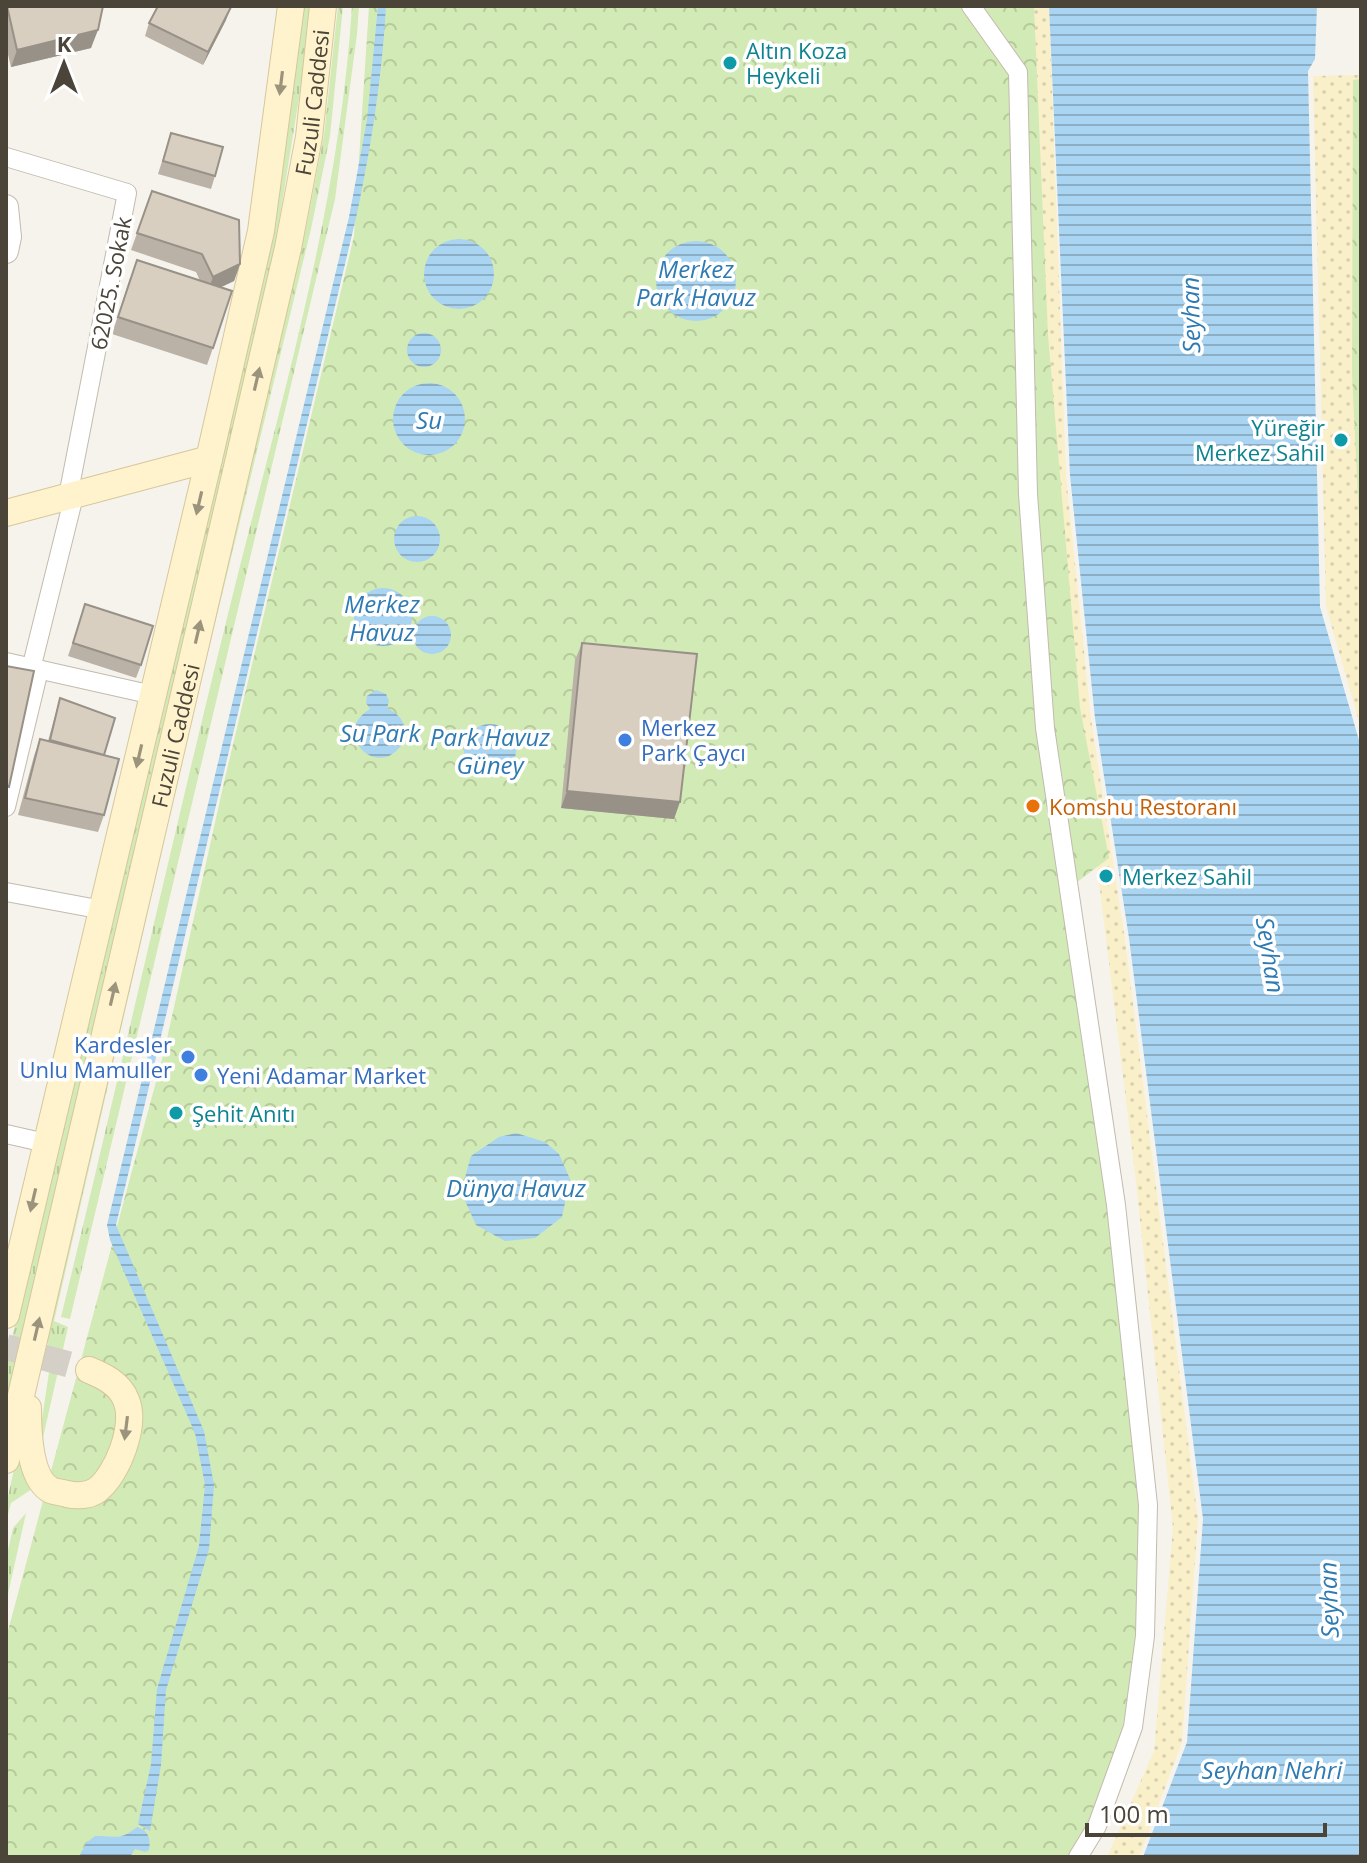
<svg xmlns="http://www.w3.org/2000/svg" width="1367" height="1863" font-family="'Open Sans',sans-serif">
<defs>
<pattern id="grass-tufts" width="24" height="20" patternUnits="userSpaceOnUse" patternTransform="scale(2)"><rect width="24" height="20" fill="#d2eab5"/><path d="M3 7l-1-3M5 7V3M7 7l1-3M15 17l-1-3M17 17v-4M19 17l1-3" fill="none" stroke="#b6ca9c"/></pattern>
<pattern id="sand-dots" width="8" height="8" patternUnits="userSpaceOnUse" patternTransform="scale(2)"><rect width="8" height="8" fill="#f9efc9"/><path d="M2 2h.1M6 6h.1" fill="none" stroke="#d7cead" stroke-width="1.8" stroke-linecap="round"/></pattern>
<pattern id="park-crowns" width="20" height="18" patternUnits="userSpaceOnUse" patternTransform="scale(2)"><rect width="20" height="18" fill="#d2eab5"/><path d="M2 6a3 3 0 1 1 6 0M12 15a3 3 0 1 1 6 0" fill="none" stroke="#b6ca9c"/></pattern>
<pattern id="water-rules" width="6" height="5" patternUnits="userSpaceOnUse" patternTransform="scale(2)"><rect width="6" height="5" fill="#a9d4f2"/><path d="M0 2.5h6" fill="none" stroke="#8caec5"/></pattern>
</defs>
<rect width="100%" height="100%" fill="#f6f3ec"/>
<path fill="url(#grass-tufts)" d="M 304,6 L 311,6 L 309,36 L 273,259 L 6,1401 L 6,1367 L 13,1334 L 78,1065 L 280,183 Z
M 338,6 L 343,6 L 330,136 L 311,229 L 194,710 L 54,1321 L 68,1327 L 40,1451 L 39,1439 L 51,1359 L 47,1341 L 47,1312 L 306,228 L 324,135 Z
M 352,6 L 359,6 L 357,34 L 335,199 L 70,1319 L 61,1317 C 118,1083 170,848 228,614 C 277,414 339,213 352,6 Z
M 26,1417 L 35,1487 L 11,1503 L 6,1522 L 6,1505 Z
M 26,1513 L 6,1603 L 6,1559 L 13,1528 Z"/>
<path fill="url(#sand-dots)" d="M 1027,6 L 1049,6 L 1066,476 L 1091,719 L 1125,940 L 1198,1520 L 1182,1742 L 1139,1857 L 1107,1857 L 1154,1751 L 1173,1528 L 1136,1182 L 1091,816 L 1067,661 Z
M 1361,75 L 1361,729 L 1326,606 L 1313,76 Z"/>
<path fill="url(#park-crowns)" d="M 369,6 L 1034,6 L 1048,335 L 1080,708 L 1109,858 L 1064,892 L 1091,1058 L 1141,1507 L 1138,1637 L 1125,1726 L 1091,1821 L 1069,1857 L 6,1857 L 6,1638 L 164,1052 L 224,782 L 354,236 Z
M 1361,79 L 1361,559 L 1352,375 L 1353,80 Z"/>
<path fill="url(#water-rules)" d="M 378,6 L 386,6 C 382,78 371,148 356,218 L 116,1225 L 204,1431 L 214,1485 L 209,1549 L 166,1690 L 161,1765 L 150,1831 L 138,1824 L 151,1764 L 157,1689 L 199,1546 L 205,1485 L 195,1433 L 110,1240 L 107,1225 L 349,217 L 367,120 Z
M 1049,6 L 1317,6 L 1315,59 L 1308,71 L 1320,607 L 1361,747 L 1361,1857 L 1143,1857 L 1187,1742 L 1203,1519 L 1129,938 L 1095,718 L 1070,475 Z
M424 274a35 35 0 1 1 70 0a35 35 0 1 1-70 0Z
M656 281a40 40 0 1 1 80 0a40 40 0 1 1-80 0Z
M407 350a17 17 0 1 1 34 0a17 17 0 1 1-34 0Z
M393 419a36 36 0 1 1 72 0a36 36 0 1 1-72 0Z
M394 539a23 23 0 1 1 46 0a23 23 0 1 1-46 0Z
M354 617a29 29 0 1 1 58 0a29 29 0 1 1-58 0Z
M413 635a19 19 0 1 1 38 0a19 19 0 1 1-38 0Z
M 376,690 L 386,694 L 389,701 L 387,708 C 397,713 405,720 405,732 C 405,739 403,745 398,749 C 373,777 332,731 370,709 L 366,703 L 367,696 Z
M464 750a26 26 0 1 1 52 0a26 26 0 1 1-52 0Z
M 516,1133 L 545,1142 L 559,1154 L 570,1179 L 562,1217 L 535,1238 L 505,1241 L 476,1225 L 461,1192 L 471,1156 L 499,1137 Z
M 137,1827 C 148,1831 151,1837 149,1850 L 145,1852 L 135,1849 L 130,1857 L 79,1857 L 86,1843 L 95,1836 C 116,1835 118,1842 137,1827 Z"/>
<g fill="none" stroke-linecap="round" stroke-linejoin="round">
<path stroke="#d4d0c8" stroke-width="26" stroke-dasharray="26 13" stroke-linecap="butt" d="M 6,1347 L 89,1370"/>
<defs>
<path id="minor" d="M 971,6 L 1018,72 L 1028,494 L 1045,728 L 1116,1205 L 1148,1505 L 1145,1636 L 1133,1727 L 1097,1826 L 1078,1857
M 6,157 L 127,193 L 70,486 L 74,496 L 31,669
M 6,662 L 153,695
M 6,807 L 39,670
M 6,892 L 103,910
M 6,1134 L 46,1143"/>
<path id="tertiary" d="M 6,207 L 9,237 L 6,251"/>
<g id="secondary">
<path d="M 6,513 L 209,459"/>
<path d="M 6,1315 L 209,459 L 261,231 L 291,6"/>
<path d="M 28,1408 C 28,1429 29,1476 49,1489 C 53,1492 62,1492 67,1494 C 76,1496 89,1496 97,1490 C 117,1475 137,1425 126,1400 C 120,1384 104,1376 89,1370"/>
<path id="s1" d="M 6,1460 L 288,248 L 309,137 L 323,6"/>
</g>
</defs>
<use href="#minor" stroke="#c2bbae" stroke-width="20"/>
<use href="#tertiary" stroke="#c2bbae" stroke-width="26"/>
<use href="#secondary" stroke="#d6c79b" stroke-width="28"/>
<use href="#minor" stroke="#fff" stroke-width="18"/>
<use href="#tertiary" stroke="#fff" stroke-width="24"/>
<use href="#secondary" stroke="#fff3cd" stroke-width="26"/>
</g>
<path fill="#bab2a6" d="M 6,6 L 103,6 L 91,48 L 11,67 L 6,46 Z
M 226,20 L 203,65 L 145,36 L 149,23 Z
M 171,133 L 215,176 L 211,189 L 158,174 Z
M 152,191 L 240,264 L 234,281 L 220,287 L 213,348 L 207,365 L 112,334 L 130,278 L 200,281 L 196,272 L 131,250 Z
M 81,617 L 141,665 L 136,678 L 68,656 Z
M 582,643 L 674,819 L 561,808 L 575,660 Z
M 60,698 L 104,755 L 104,815 L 98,832 L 18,815 L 34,756 L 40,739 L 48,741 Z"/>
<path fill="#979187" d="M 231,7 L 226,20 L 203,65 L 208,52 Z
M 98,30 L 91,48 L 11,67 L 17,50 Z
M 240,264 L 234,281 L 207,294 L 213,277 Z
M 567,791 L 680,802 L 674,819 L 561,808 Z"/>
<path fill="#d8cfc1" stroke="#979187" stroke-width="2" d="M 7,6 L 103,6 L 98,30 L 17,50 Z
M 158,6 L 229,6 L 231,7 L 208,52 L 149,23 Z
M 171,133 L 223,147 L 215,176 L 163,161 Z
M 152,191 L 239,220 L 240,264 L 213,277 L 202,254 L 137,233 Z
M 137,260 L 232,291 L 213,348 L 118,317 Z
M 85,604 L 153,626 L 141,665 L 73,643 Z
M 582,643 L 697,654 L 680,802 L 567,791 Z
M 6,666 L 34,671 L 9,787 L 6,786 Z
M 60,698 L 115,718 L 104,755 L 50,740 Z
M 40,739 L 119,759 L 104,815 L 25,798 Z"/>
<defs><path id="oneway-solid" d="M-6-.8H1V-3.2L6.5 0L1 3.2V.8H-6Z" transform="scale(2)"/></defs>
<g fill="#9c937c">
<use href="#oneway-solid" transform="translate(281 83) rotate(97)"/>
<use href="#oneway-solid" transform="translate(257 379) rotate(-77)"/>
<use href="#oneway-solid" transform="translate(199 503) rotate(103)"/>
<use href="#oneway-solid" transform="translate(198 632) rotate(-77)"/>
<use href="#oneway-solid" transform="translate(139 756) rotate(103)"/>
<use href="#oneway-solid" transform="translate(113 994) rotate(-77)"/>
<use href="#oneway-solid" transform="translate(33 1200) rotate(103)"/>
<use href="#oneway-solid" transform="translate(37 1329) rotate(-77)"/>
<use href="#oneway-solid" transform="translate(126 1428) rotate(97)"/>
</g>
<g fill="#0f9aa8" stroke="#fff" stroke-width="3">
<circle cx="730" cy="63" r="8"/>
<circle cx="1341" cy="440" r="8"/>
<circle cx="1106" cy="876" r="8"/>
<circle cx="176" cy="1113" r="8"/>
</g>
<g fill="#3f7fe0" stroke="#fff" stroke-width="3">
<circle cx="625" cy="740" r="8"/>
<circle cx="188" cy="1057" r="8"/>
<circle cx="201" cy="1075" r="8"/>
</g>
<circle fill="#e8710a" stroke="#fff" stroke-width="3" cx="1033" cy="806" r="8"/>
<g text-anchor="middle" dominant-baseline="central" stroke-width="7" stroke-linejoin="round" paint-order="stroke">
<g font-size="22" fill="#0d838f" stroke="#fff" text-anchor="start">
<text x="746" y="50">Altın Koza<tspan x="746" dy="25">Heykeli</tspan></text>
<text x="1325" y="427" text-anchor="end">Yüreğir<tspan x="1325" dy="25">Merkez Sahil</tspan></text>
<text x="1122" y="876">Merkez Sahil</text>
<text x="192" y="1113">Şehit Anıtı</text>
</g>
<g font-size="22" fill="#4b4439" stroke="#fff">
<text stroke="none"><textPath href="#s1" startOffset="1392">Fuzuli Caddesi</textPath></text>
<text transform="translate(110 283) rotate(-79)">62025. Sokak</text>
<text stroke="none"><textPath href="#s1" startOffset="744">Fuzuli Caddesi</textPath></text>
</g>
<g font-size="22" fill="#366cbe" stroke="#fff" text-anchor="start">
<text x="641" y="727">Merkez<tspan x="641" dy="25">Park Çaycı</tspan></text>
<text x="172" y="1044" text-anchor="end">Kardesler<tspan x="172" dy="25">Unlu Mamuller</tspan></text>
<text x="217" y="1075">Yeni Adamar Market</text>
</g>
<g font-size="22" fill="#c56008" stroke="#fff" text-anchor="start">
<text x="1049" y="806">Komshu Restoranı</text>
</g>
<g font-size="24" font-style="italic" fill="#2e7ab2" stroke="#fff">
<text x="696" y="268">Merkez<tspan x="696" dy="28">Park Havuz</tspan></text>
<text transform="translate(1190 315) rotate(-91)">Seyhan</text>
<text x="429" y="419">Su</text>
<text x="382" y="603">Merkez<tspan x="382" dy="28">Havuz</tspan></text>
<text x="380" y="732">Su Park</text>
<text x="490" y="736">Park Havuz<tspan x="490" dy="28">Güney</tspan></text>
<text transform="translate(1271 955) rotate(81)">Seyhan</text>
<text x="516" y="1187">Dünya Havuz</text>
<text transform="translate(1328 1600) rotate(-92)">Seyhan</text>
<text x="1272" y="1769">Seyhan Nehri</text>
</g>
</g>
<rect width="1367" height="1863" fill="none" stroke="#4b4439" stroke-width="16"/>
<g transform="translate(64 64)" stroke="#ffffff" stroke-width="6" paint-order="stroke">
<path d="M0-6L14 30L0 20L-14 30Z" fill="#4b4439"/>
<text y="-12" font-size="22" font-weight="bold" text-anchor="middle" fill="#4b4439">K</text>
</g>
<path d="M1087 1823v12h238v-12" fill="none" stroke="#4b4439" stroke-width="4"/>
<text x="1099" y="1823" font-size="24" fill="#4b4439" stroke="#ffffff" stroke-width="6" paint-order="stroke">100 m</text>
</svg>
